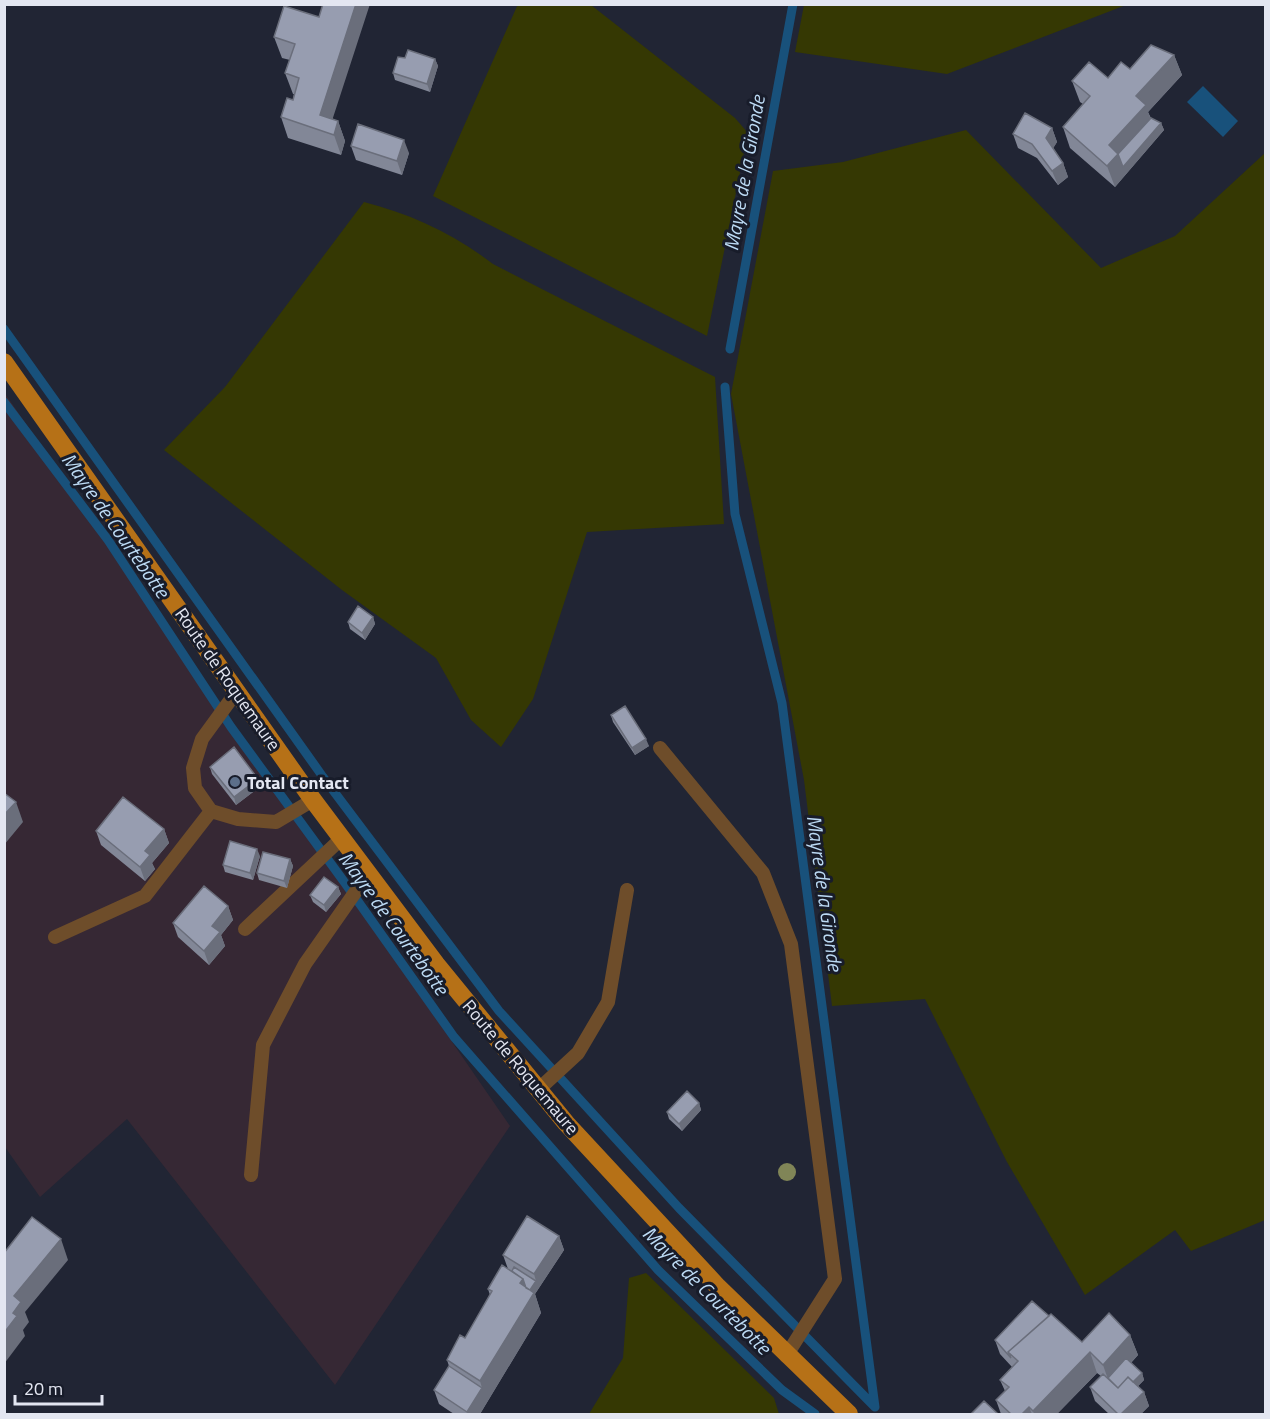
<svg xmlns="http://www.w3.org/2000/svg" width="1270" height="1419" font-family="'Titillium Web',sans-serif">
<rect width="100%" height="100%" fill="#212534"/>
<path fill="#362834" d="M 4,392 L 510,1126 L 335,1385 L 127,1119 L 40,1197 L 5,1147 Z"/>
<path fill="#353803" d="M 518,4 L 591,5 L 735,118 L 748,133 L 707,336 L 433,196 Z
M 804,5 L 804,4 L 1126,5 L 947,74 L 795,52 Z
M 966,130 L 1101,268 L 1175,236 L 1265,153 L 1265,1220 L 1191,1251 L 1175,1230 L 1085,1295 L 1007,1162 L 925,999 L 832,1006 L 804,780 L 731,394 L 773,171 L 843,162 Z
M 364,202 C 411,214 454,234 493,264 L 715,377 L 724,524 L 587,532 L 533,699 L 501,747 L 471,720 L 436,658 L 342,590 L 164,450 L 225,387 Z
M 646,1273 L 774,1398 L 779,1414 L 589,1414 L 623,1358 L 629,1278 Z"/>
<path fill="#18517b" d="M 1203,86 L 1238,121 L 1223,137 L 1187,102 Z"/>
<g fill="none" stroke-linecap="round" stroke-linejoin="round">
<path stroke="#18517b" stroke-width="9" d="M 4,329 L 323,777 L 499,1011 L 679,1208 L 875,1407
M 730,349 L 793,4
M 725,387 L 735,514 L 782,703 L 875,1407
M 4,402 L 108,540 L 231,727 L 345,883 L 454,1037 L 658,1270 L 782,1390 L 815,1414"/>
<path stroke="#6e4d2a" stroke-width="14" d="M 237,691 L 202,739 L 193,768 L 195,788 L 211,811 L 238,819 L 276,822 L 313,800
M 660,748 L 763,873 L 791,944 L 835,1279 L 786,1356
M 245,929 L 342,838
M 55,937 L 145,896 L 211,811
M 539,1089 L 578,1053 L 608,1002 L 627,890
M 251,1175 L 263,1045 L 305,964 L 368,874"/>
<path stroke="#b67117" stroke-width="18" d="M 4,362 L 313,800 L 436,964 L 566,1123 L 718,1287 L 849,1414"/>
</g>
<circle fill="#808557" cx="787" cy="1172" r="9"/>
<path fill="#828797" d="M 284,6 L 333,119 L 338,121 L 345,141 L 341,155 L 288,138 L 281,117 L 293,100 L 294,94 L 293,94 L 285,73 L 290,60 L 282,58 L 274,37 Z
M 1174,55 L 1182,75 L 1148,112 L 1151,118 L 1161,123 L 1164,130 L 1115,187 L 1070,148 L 1063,127 L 1083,104 L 1080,102 L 1072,81 L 1108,78 L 1130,69 Z
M 435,59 L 438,66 L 430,92 L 395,80 L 393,73 Z
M 1052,128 L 1057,142 L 1053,148 L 1063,163 L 1068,177 L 1058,185 L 1037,158 L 1018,148 L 1013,134 Z
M 351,146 L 409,153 L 402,175 L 356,160 Z
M 373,617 L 375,624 L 365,640 L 350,629 L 348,622 Z
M 611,715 L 649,746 L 635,755 L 613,722 Z
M 210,767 L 258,779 L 261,786 L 236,805 L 212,774 Z
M 164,829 L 169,843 L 152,863 L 155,869 L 145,881 L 101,845 L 96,831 Z
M 260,856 L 253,880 L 225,872 L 223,865 Z
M 290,859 L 293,866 L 287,888 L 259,880 L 257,873 Z
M 338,887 L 341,894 L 326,912 L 313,902 L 310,895 Z
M 228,906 L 233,920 L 221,935 L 225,946 L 209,965 L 178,937 L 173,923 Z
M 699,1103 L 701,1110 L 682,1131 L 669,1119 L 667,1112 Z
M 559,1236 L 564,1250 L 535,1294 L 541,1313 L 480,1414 L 454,1414 L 439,1404 L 434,1390 L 449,1366 L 447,1360 L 465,1338 L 490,1295 L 488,1289 L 508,1269 L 503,1255 Z
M 1049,1316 L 1082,1342 L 1130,1335 L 1138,1355 L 1131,1363 L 1142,1373 L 1144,1380 L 1138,1386 L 1144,1392 L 1149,1406 L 1141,1414 L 1109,1414 L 1095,1401 L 1090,1387 L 1101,1376 L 1097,1373 L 1057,1414 L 1001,1414 L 996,1400 L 1005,1391 L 1000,1380 L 1012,1367 L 1000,1354 L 995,1340 Z"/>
<path fill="#6a6e7b" d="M 356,4 L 370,4 L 328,133 L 320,115 Z
M 1174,55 L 1182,75 L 1148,112 L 1153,125 L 1161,123 L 1164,130 L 1115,187 L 1107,166 L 1109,145 L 1136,96 Z
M 435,59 L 438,66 L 430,92 L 427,84 Z
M 338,121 L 345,141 L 341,155 L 334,135 Z
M 1052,128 L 1057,142 L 1051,152 L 1046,138 Z
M 404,140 L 409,153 L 402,175 L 397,161 Z
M 1063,163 L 1068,177 L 1058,185 L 1052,171 Z
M 373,617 L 375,624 L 365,640 L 362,633 Z
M 646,739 L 649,746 L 635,755 L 632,748 Z
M 258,779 L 261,786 L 236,805 L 234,797 Z
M 16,802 L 23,822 L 4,845 L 4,815 Z
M 164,829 L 169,843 L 152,863 L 155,869 L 145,881 L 140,867 L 145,851 Z
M 257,849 L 260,856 L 253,880 L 250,873 Z
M 290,859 L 293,866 L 287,888 L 284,881 Z
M 338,887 L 341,894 L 326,912 L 324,905 Z
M 228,906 L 233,920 L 221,935 L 225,946 L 209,965 L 204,951 L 212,926 Z
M 699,1103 L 701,1110 L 682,1131 L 679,1124 Z
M 559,1236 L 564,1250 L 535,1294 L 541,1313 L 480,1414 L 468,1414 L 467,1412 L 482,1388 L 480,1381 L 520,1283 L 523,1279 L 536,1281 L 534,1274 Z
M 61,1239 L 68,1260 L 25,1312 L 29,1322 L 23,1330 L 25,1336 L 4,1364 L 4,1333 L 13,1313 L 14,1296 Z
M 1130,1335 L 1138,1355 L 1110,1385 L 1103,1365 Z
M 1090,1352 L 1097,1373 L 1057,1414 L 1034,1414 L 1033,1411 Z
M 1142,1373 L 1144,1380 L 1123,1402 L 1120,1395 Z
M 1144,1392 L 1149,1406 L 1141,1414 L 1121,1414 Z
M 1029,1407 L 1032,1414 L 1022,1414 Z"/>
<path fill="#979db0" stroke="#6a6e7b" stroke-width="1.5" d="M 323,4 L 356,4 L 320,115 L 338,121 L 334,135 L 281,117 L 287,98 L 293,100 L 299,78 L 285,73 L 295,44 L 274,37 L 284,6 L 319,17 Z
M 1151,45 L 1174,55 L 1136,96 L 1146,105 L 1109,145 L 1118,154 L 1107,166 L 1063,127 L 1090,96 L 1072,81 L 1089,62 L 1108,78 L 1121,62 L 1130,69 Z
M 408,50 L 435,59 L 427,84 L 393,73 L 398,57 L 405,58 Z
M 1025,113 L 1052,128 L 1046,138 L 1063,163 L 1052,171 L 1032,144 L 1013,134 Z
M 1151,118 L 1161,123 L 1123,167 L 1118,154 Z
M 358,124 L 404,140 L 397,161 L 351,146 Z
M 358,606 L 373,617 L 362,633 L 348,622 Z
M 625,706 L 646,739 L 632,748 L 611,715 Z
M 234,747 L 258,779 L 234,797 L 210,767 Z
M 4,793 L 16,802 L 4,815 Z
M 123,797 L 164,829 L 145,851 L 150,855 L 140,867 L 96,831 Z
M 230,841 L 257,849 L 250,873 L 223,865 Z
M 263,852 L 290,859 L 284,881 L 257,873 Z
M 324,877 L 338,887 L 324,905 L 310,895 Z
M 204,886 L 228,906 L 212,926 L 220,932 L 204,951 L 173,923 Z
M 687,1091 L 699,1103 L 679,1124 L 667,1112 Z
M 527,1216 L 559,1236 L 534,1274 L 503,1255 Z
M 32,1217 L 61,1239 L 14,1296 L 21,1302 L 13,1313 L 17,1316 L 4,1333 L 4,1253 Z
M 502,1265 L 523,1279 L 520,1283 L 534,1293 L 480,1381 L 447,1360 L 460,1335 L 465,1338 L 492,1291 L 488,1289 Z
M 514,1267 L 536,1281 L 530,1290 L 526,1288 L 523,1279 L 512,1271 Z
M 1032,1301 L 1049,1316 L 1008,1352 L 1011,1358 L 995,1340 Z
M 1109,1313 L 1130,1335 L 1103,1365 L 1090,1352 L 1033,1411 L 1029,1407 L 1022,1414 L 1011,1414 L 996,1400 L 1009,1387 L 1000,1380 L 1018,1361 L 1008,1352 L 1051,1314 L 1082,1342 Z
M 1126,1358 L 1142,1373 L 1133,1382 L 1128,1377 L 1118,1388 L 1108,1378 Z
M 449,1366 L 482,1388 L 467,1412 L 434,1390 Z
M 1103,1374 L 1118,1388 L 1128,1377 L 1144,1392 L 1121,1414 L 1118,1414 L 1090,1387 Z
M 984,1401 L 998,1414 L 971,1414 Z"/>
<circle fill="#5c6f8a" stroke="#181c2a" stroke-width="2" cx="235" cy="782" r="6"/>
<g text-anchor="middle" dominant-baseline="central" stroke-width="6" stroke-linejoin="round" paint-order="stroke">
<g font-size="18" fill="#e3e6f1" stroke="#181c2a">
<text transform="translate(228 679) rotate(55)">Route de Roquemaure</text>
<text transform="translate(521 1067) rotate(50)">Route de Roquemaure</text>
</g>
<g font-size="18" font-weight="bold" fill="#e3e6f1" stroke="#181c2a" text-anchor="start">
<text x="247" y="782">Total Contact</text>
</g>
<g font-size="20" font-style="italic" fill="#bcdaf4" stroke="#181c2a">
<text transform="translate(744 173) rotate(-80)">Mayre de la Gironde</text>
<text transform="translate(116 525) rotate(55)">Mayre de Courtebotte</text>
<text transform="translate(825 893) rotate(82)">Mayre de la Gironde</text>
<text transform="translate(394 923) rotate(54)">Mayre de Courtebotte</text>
<text transform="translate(707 1290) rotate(45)">Mayre de Courtebotte</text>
</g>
</g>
<rect width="1270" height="1419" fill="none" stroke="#e3e6f1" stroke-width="12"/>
<path d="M15 1395v9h87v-9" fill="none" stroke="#e3e6f1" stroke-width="3"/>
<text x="24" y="1395" font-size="18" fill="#e3e6f1" stroke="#181c2a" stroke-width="4.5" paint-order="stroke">20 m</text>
</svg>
